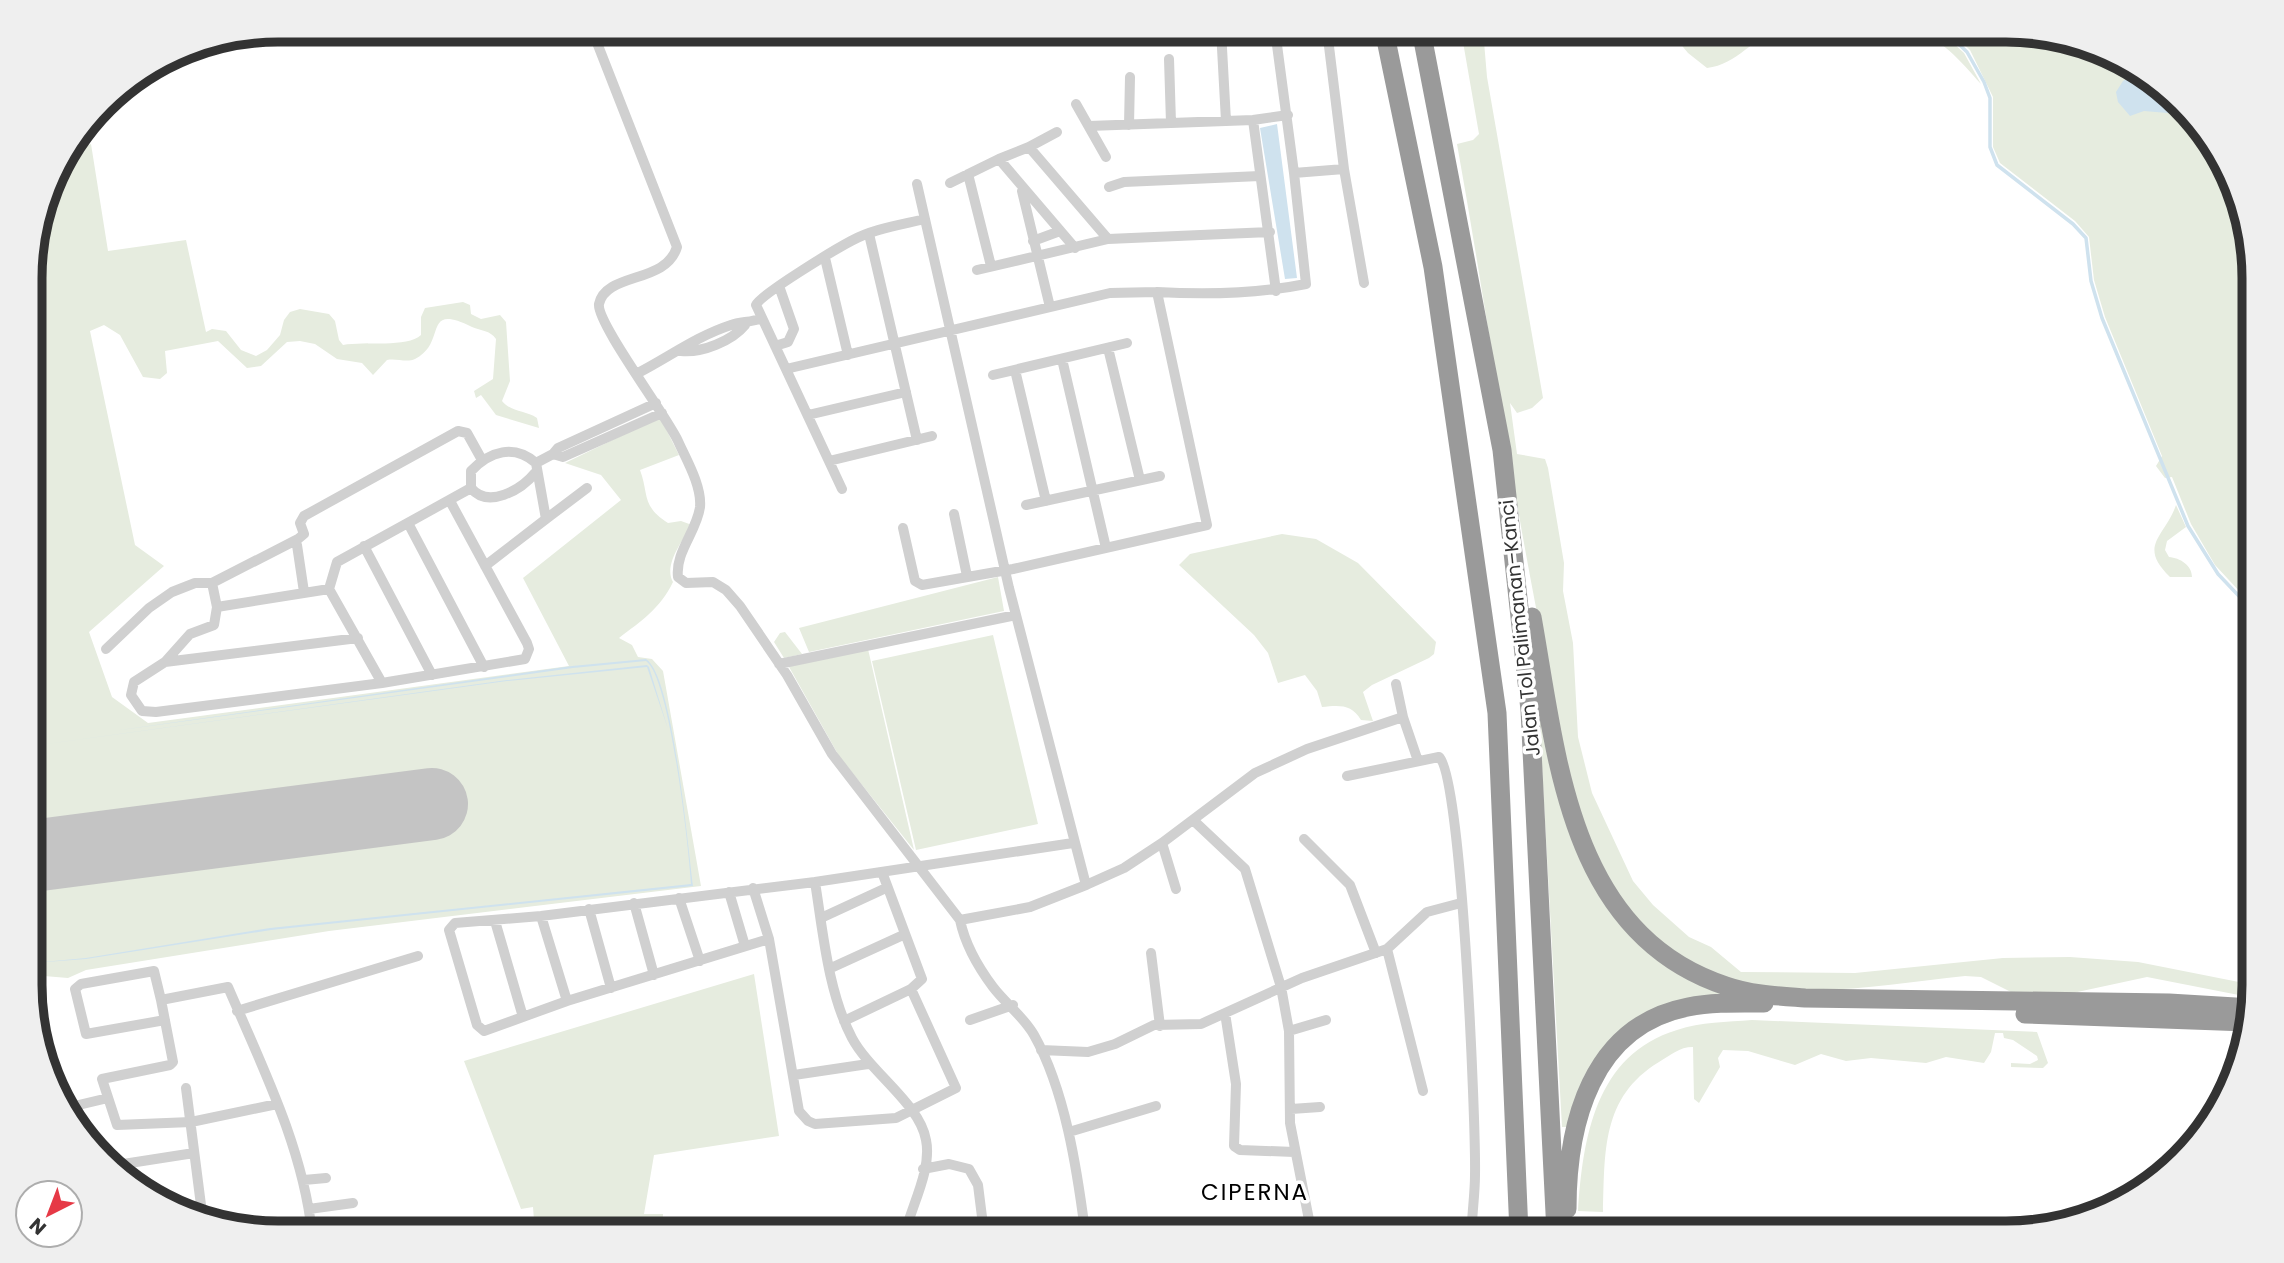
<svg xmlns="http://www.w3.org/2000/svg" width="2284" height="1263" font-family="Poppins,sans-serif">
<rect width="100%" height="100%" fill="#fff"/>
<path fill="#e6ecdf" d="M 1434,30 L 1483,30 L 1487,77 L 1543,398 L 1532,408 L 1517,413 L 1510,403 L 1517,454 L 1545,459 L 1548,468 L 1564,563 L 1563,591 L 1573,643 L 1578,737 L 1592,793 L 1633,881 L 1653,905 L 1689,937 L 1711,947 L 1741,972 L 1855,973 L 2003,958 L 2070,957 L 2138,962 L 2254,985 L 2254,998 L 2147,977 L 2068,994 L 2013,993 L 1981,977 L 1965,976 C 1882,984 1788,1006 1708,970 C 1671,954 1632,924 1612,889 C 1573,819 1563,740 1547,662 C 1511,490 1488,316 1457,144 L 1473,140 L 1479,134 L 1463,42 L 1438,45 Z
M 1669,30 L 1784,30 C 1755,33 1739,65 1707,68 L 1688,53 Z
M 1809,30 L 1875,30 L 1864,43 L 1844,45 Z
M 1910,30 L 1939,30 L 1964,53 L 1981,84 C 1960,61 1942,37 1910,30 Z
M 1949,30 L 2007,30 L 2130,63 L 2213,140 L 2254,261 L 2254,607 L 2215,565 L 2191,524 L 2172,477 L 2165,478 L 2156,466 L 2162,456 L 2105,317 L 2094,280 L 2089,237 L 2075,221 L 2000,163 L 1993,147 L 1993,97 L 1970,50 Z
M 91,144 L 108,251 L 186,240 L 206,332 L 212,329 L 226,331 L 241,350 L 256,356 L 267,350 L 280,335 L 284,320 L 290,312 L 300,309 L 329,314 L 335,321 L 339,340 L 343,345 C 365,341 407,348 421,335 L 421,317 L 425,308 L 463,302 L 470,305 L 471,314 L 481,319 L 500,315 L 506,322 L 510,381 L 502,401 C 511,412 525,410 537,418 L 539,428 L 496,415 L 481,395 L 476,398 L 474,391 L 493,379 L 496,339 C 490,330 481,331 472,327 C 421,302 448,343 415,359 C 407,363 396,358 387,360 L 373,375 L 362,363 L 337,359 L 315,344 L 300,341 L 287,342 L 261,366 L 247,368 L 218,341 L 165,351 L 167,373 L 160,379 L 143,377 L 120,335 L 104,325 L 90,331 L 135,545 L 164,566 L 89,632 L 112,697 L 148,723 L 569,666 L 523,578 L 621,500 L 601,475 L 565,463 L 660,417 L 679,455 L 640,470 C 649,494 641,506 668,523 L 681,521 L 692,525 C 683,540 663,565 673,582 C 660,609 641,621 619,638 L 632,645 L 638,657 L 652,659 L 663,671 L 701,886 L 329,931 L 86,970 L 68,978 L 32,975 L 32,880 L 435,827 L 429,780 L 32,832 L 32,246 L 56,168 L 65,155 Z
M 2176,505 L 2186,527 L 2167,541 L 2165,550 L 2169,557 C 2180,558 2192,565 2192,577 L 2170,577 C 2137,545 2165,537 2176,505 Z
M 1282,534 L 1316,539 L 1358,563 L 1436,642 L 1434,654 L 1429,658 L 1372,685 L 1363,692 L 1373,721 L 1361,720 C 1352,704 1339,705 1322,707 L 1317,691 L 1305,675 L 1278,683 L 1268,653 L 1254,635 L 1179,565 L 1190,554 Z
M 998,577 L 1004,611 L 809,652 L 799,628 Z
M 785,632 L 802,654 L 784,658 L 774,642 L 780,633 Z
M 993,635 L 1038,824 L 916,850 L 872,661 Z
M 868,649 L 914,850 L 839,756 L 788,665 Z
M 1538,695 L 1618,918 L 1746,996 L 1607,1043 L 1584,1076 L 1568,1127 L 1562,1127 Z
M 754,974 L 779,1136 L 654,1155 L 644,1214 L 663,1214 L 662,1233 L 535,1233 L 533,1207 L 521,1209 L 464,1061 Z
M 1752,1020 L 2037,1032 L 2048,1063 L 2043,1068 L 2011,1067 L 2011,1063 L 2030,1064 L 2038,1060 L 2037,1056 L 2013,1040 L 2004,1038 L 2003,1033 L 1995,1033 L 1991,1052 L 1984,1063 L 1946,1057 L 1926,1063 L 1871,1058 L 1846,1061 L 1821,1054 L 1795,1065 L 1748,1051 L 1723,1050 L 1718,1058 L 1720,1067 L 1699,1103 L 1694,1099 L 1693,1047 C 1679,1047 1671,1055 1659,1062 C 1601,1097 1605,1153 1603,1212 L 1578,1211 C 1583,1138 1595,1055 1677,1030 C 1701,1022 1727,1022 1752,1020 Z"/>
<path fill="#cfe2ee" d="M 2139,72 L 2181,110 L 2179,114 L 2144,111 L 2130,116 L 2118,102 L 2116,92 L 2123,81 Z
M 1277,124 L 1297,278 L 1285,279 L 1260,128 Z
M 646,659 C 673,676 688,848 693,886 L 271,930 L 86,959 L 32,963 L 86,958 L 270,928 L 691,884 C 689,849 670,677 646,661 L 573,668 L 113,731 L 572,666 Z
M 647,665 L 649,667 L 668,729 L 647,667 L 507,681 L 32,746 L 507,680 Z"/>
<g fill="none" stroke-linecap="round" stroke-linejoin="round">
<path stroke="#cfe2ee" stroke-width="3.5" d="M 1944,30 L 1967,52 L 1984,82 L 1990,98 L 1990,147 L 1997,165 L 2073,224 L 2086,238 L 2091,281 L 2102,318 L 2188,526 L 2218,574 L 2254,612"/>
<path stroke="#c4c4c4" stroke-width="72" d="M 32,856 L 432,804"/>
<path stroke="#d0d0d0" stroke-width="10" d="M 592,30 L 677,247 C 666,284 606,272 599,304 C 596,322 666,415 678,441 C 686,459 702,486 700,507 C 697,531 675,552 678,577 L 686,583 L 713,582 L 726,590 L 740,606 L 787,675 L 832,754 L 960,920 C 965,944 978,967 993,987 C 1006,1004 1023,1016 1034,1035 C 1065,1090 1077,1169 1085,1231
M 1221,30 L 1226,121
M 1275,30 L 1294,173
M 1169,59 L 1171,123
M 1076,104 L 1106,157
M 1253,120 L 1276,291
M 1129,125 L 1130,77
M 1089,126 L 1253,120 L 1288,115
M 1057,132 L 1029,147 L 1108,239
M 999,159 L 1029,147
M 1344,169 L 1364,283
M 968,174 L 991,266
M 950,183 L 999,159 L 1075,248
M 917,184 L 1009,588 L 1086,885 L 1030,907 L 960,920
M 1109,187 L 1124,182 L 1260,176
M 1022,191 L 1050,307
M 869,234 L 917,440
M 1033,241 L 1060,231
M 825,258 L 848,355
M 977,270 L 1108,239 L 1270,232
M 775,346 L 788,342 L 794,329 L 779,286
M 1108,348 L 1140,480
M 681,351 C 702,353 732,341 745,325
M 1062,359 L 1106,548
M 786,369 L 1110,293 L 1157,292
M 1015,370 L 1046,501
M 638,373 C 669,357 697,336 731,325 C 740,321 751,323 762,318
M 993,375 L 1127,343
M 808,415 L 906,392
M 553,454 L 563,457 L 662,413
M 829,461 L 932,436
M 536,463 L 553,454 L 558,448 L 656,403
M 471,488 C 488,509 521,490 535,473
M 842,489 L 756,305 C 761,294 836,249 851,241 C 873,229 900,225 925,219
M 1026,505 L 1160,476
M 954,514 L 967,576
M 546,519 L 587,488
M 408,523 L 484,667
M 903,528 L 915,581 L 922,585 L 1013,569 L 1207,525 L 1157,292 C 1208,295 1256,294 1306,284 L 1294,173 L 1344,169 L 1327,30
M 297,545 L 304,592
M 364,546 L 432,675
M 217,607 L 329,589
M 358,638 L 165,662 L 134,682 L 131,695 L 142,711 L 156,712 L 382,683 L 525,659 L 529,649 L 527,643 L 450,501
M 106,649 L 149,608 L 172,592 L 195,583 L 212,583 L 298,539 L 304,534 L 300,523 L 304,516 L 458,431 L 467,433 L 482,460
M 165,662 L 190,634 L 214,625 L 217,607 L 212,583
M 779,664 L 1016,615
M 382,683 L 329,589 L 337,562 L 471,488 L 471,471 C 490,451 514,444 536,463 L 546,519 L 485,566
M 1403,717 L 1418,761
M 1347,776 L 1439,757 C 1462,775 1476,1126 1475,1175 C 1475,1190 1473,1206 1472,1222
M 1193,820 L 1245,869 L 1281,987 L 1289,1031 L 1290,1123 L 1311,1230
M 1304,839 L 1350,885 L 1376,953
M 1162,843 L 1176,889
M 815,882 C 823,932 828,992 852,1038 C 870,1072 920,1104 926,1140 C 932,1169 912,1205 905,1233
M 1086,885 L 1124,868 L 1162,843 L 1255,773 L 1307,749 L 1403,717 L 1396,684
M 753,888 L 769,939 L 799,1111 L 808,1121 L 815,1124 L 896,1118 L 956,1088 L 911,989
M 729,892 L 745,946
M 679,898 L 700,961
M 634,903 L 654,975
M 589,909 L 611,988
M 541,916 L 567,1001
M 821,918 L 886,888
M 495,921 L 523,1017
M 769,939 L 567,1001 L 484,1031 L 477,1025 L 449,930 L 455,923 L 541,916 L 815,882 L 1073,843
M 1387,949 L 1423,1091
M 1151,953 L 1160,1026
M 831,968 L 901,936
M 161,1000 L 173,1062 L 170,1065 L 102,1079 L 117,1125 L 191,1122 L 277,1104
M 237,1011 L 418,956
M 1225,1013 L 1236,1084 L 1234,1146 L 1240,1150 L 1294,1152
M 165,1020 L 86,1034 L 75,989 L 81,984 L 154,971 L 161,1000 L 228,987 C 262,1066 303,1148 312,1233
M 970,1020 L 1013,1005
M 844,1021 L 911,989 L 922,979 L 882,872
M 1289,1031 L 1326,1020
M 1041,1050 L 1088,1052 L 1115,1044 L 1154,1025 L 1201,1024 L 1302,978 L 1387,949 L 1427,912 L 1461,903
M 794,1075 L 868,1064
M 186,1088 L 202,1213
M 66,1108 L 108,1098
M 1291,1109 L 1320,1107
M 1069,1132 L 1156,1106
M 117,1165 L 194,1153
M 923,1169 L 949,1164 L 969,1169 L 978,1185 L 984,1233
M 304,1180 L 326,1178
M 309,1209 L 353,1203
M 1600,1224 L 1607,1226 L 1610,1233
M 1455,1233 L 1465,1222 L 1478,1223"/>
<path stroke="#9a9a9a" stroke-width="19" d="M 1384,30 L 1433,267 L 1497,713 L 1519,1233
M 1421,30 L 1502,450 L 1530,710 L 1556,1233
M 1532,617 C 1557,756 1568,934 1726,986 C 1752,995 1779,996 1805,998 L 2169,1003 L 2252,1008
M 2025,1014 L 2247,1022
M 1567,1209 C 1567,1124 1591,1026 1688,1007 C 1713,1002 1739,1003 1764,1003
M 1051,1233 L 1170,1227 L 1377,1233"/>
<path stroke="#d0d0d0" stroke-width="10" d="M 1482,1223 L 1600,1224"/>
</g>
<g text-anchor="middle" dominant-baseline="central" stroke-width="7" stroke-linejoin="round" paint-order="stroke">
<g font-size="19" fill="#333" stroke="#fff">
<text transform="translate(1520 628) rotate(-96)">Jalan Tol Palimanan–Kanci</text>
</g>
<g font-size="23" letter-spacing="2" fill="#000" stroke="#fff">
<text x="1255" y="1192">CIPERNA</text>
</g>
</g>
<path d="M0 0H2284V1263H0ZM278 42H2006A236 236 0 0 1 2242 278V985A236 236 0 0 1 2006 1221H278A236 236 0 0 1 42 985V278A236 236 0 0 1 278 42Z" fill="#efefef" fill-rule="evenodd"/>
<path fill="none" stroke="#333" stroke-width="9" d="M278 42H2006A236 236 0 0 1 2242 278V985A236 236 0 0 1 2006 1221H278A236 236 0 0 1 42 985V278A236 236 0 0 1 278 42Z"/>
<g transform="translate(49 1214) rotate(222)"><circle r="33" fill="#ffffff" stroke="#adadad" stroke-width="2"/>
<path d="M0-5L12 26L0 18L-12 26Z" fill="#e63946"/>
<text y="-10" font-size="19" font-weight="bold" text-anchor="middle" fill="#333333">N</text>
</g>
</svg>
